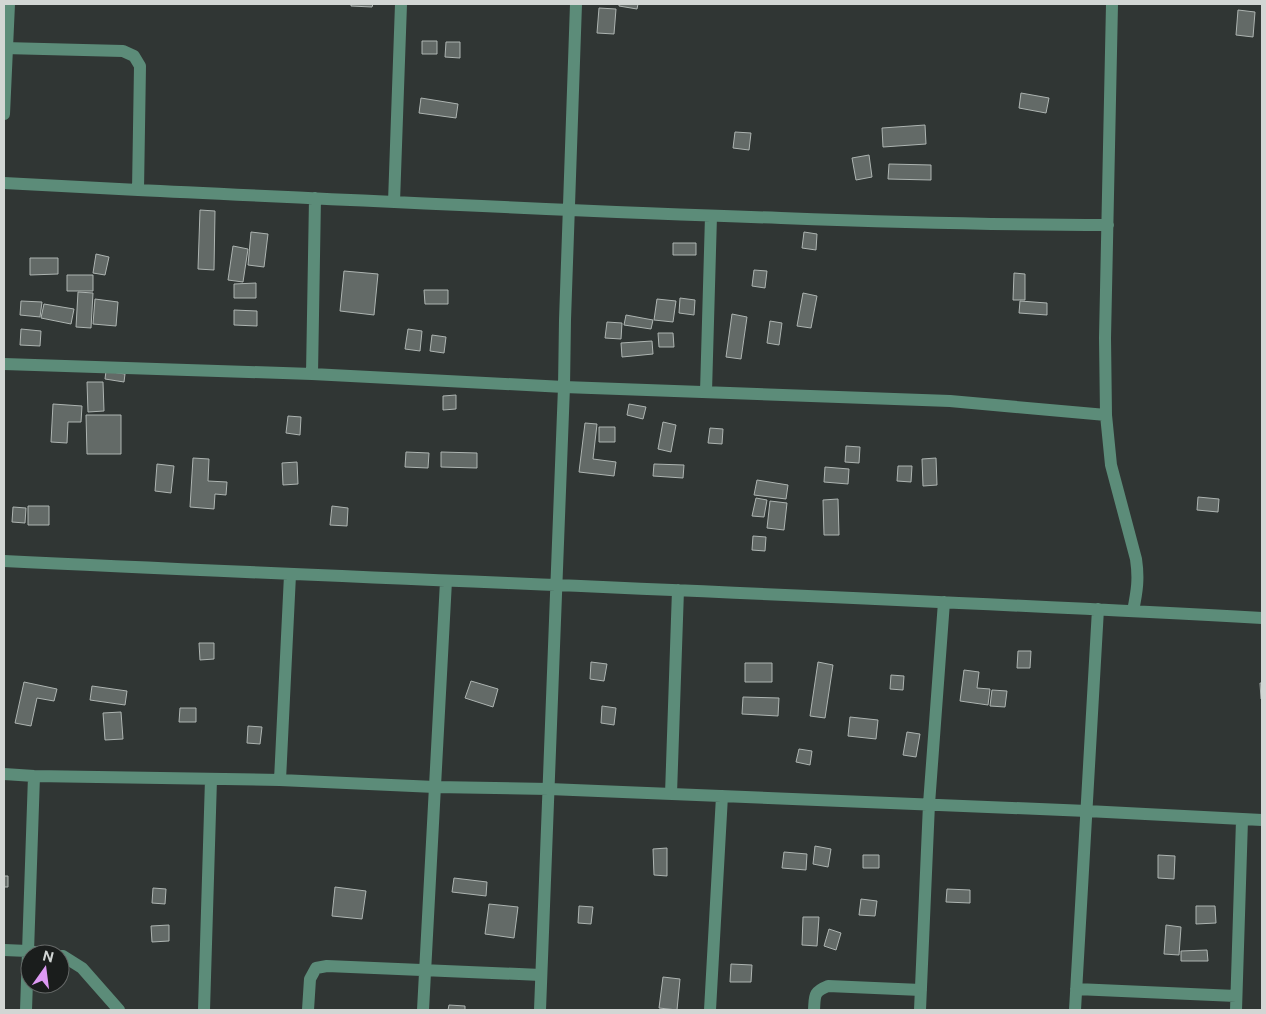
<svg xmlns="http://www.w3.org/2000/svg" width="1266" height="1014" font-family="'Public Sans',sans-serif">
<rect width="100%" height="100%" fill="#303634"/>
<path fill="#636a67" stroke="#adb4b1" d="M 351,4 L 373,4 L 372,7 L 351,6 Z
M 619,4 L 638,4 L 637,9 L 619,6 Z
M 599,8 L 616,9 L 614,34 L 597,33 Z
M 1238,10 L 1255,12 L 1253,37 L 1236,35 Z
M 422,41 L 437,41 L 437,54 L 422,54 Z
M 446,42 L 460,42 L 460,58 L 445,57 Z
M 1021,93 L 1049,98 L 1046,113 L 1019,108 Z
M 421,98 L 458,104 L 456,118 L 419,113 Z
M 925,125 L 926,144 L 883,147 L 882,128 Z
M 735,132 L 751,133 L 749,150 L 733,148 Z
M 869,155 L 872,177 L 856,180 L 852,158 Z
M 889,164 L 931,165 L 931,180 L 888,179 Z
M 200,210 L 215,211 L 214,270 L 198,269 Z
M 251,232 L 268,234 L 264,267 L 248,265 Z
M 804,232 L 817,234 L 816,250 L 802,248 Z
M 673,243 L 696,243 L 696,255 L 673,255 Z
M 233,246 L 248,249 L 243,282 L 228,280 Z
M 96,254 L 109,257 L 105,275 L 93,273 Z
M 30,258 L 58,258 L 58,274 L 30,275 Z
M 754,270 L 767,271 L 765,288 L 752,286 Z
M 344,271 L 378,274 L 374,315 L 340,311 Z
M 1014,273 L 1025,274 L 1025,300 L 1013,300 Z
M 67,275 L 93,275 L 93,291 L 67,291 Z
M 256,283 L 256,298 L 234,298 L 234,284 Z
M 424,290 L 448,290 L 448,304 L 425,304 Z
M 78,292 L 93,293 L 91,328 L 76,327 Z
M 803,293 L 817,296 L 811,328 L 797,326 Z
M 680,298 L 695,300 L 694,315 L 679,313 Z
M 95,299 L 118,302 L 116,326 L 93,324 Z
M 657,299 L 676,301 L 673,322 L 654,320 Z
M 21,301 L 42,302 L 40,317 L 20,315 Z
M 1020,301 L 1047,303 L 1047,315 L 1019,313 Z
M 44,304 L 74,309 L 71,324 L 41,318 Z
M 234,310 L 257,311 L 257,326 L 234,325 Z
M 732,314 L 747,317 L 741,359 L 726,357 Z
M 626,315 L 653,320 L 651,329 L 624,325 Z
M 770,321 L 782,323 L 779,345 L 767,343 Z
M 607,322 L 622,323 L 621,339 L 605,338 Z
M 21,329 L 41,331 L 40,346 L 20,345 Z
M 408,329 L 422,331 L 420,351 L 405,349 Z
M 658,333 L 673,333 L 674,347 L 659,347 Z
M 432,335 L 446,337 L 444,353 L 430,351 Z
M 652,341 L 653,354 L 622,357 L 621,343 Z
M 106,371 L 125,374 L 124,382 L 105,379 Z
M 87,382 L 103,382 L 104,411 L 88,412 Z
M 456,395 L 456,409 L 443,410 L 443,396 Z
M 53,404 L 82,406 L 81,422 L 68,422 L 67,443 L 51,442 Z
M 629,404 L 646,407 L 643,419 L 627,415 Z
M 86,415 L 121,415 L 121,454 L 87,454 Z
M 288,416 L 301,417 L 300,435 L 286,433 Z
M 663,422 L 676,425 L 671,452 L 658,449 Z
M 585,423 L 597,424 L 593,459 L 616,462 L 614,476 L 579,472 Z
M 599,427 L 615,427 L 615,442 L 599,442 Z
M 710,428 L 723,429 L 722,444 L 708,443 Z
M 846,446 L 860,447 L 859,463 L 845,462 Z
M 406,452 L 429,453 L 428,468 L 405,467 Z
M 441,452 L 477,453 L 477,468 L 441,467 Z
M 193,458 L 209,459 L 208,481 L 227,482 L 226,495 L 215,494 L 214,509 L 190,507 Z
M 936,458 L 937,485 L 923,486 L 922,459 Z
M 297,462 L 298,484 L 283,485 L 282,463 Z
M 157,464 L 174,466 L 171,493 L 155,491 Z
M 654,464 L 684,465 L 683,478 L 653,476 Z
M 898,466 L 912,466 L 911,482 L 897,481 Z
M 825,467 L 849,469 L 848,484 L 824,482 Z
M 757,480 L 788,485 L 786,499 L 754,495 Z
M 1198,497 L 1219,499 L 1218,512 L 1197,510 Z
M 756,498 L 767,500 L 764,517 L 752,516 Z
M 838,499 L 839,535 L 824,535 L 823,500 Z
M 770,501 L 787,503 L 784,530 L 767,528 Z
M 28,506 L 49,506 L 49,525 L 28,525 Z
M 332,506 L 348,508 L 347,526 L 330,525 Z
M 13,507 L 26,508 L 25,523 L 12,522 Z
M 753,536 L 766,537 L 765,551 L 752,550 Z
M 199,643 L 214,643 L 214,659 L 200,660 Z
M 1018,651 L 1031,651 L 1030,668 L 1017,668 Z
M 591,662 L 607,664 L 604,681 L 590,679 Z
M 818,662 L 833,665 L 825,718 L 810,716 Z
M 745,663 L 772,663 L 772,682 L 745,682 Z
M 964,670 L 979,672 L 977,688 L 990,689 L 988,705 L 960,701 Z
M 891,675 L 904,676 L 903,690 L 890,689 Z
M 471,681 L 498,689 L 493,707 L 465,698 Z
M 24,682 L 57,689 L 54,701 L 37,698 L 31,726 L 15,723 Z
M 1260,683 L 1262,683 L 1262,699 L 1261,699 Z
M 92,686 L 127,691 L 125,705 L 90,700 Z
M 992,690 L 1007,691 L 1005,707 L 990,706 Z
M 743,697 L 779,698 L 778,716 L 742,714 Z
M 602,706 L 616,708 L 614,725 L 601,723 Z
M 180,708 L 196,708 L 196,722 L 179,722 Z
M 121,712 L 123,739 L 105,740 L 103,713 Z
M 850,717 L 878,720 L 876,739 L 848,736 Z
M 248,726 L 262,727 L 260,744 L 247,743 Z
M 907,732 L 920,734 L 916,757 L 903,755 Z
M 799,749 L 812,751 L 810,765 L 796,762 Z
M 815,846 L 831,849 L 828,867 L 813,864 Z
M 667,848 L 667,876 L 654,875 L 653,849 Z
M 784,852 L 807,854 L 806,870 L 782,868 Z
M 863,855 L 879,855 L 879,868 L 863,868 Z
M 1158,855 L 1175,856 L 1174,879 L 1158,878 Z
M 4,876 L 8,876 L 8,887 L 4,887 Z
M 454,878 L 487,882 L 486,896 L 452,892 Z
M 335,887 L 366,891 L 362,919 L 332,916 Z
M 153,888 L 166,889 L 165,904 L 152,903 Z
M 947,889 L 970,890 L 970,903 L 946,902 Z
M 861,899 L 877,901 L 875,916 L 859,915 Z
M 489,904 L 518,907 L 514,938 L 485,934 Z
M 579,906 L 593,907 L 591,924 L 578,923 Z
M 1196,906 L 1215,906 L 1216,923 L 1196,924 Z
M 803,917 L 819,917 L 817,946 L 802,945 Z
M 169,925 L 169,941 L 152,942 L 151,926 Z
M 1166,925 L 1181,927 L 1179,955 L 1164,954 Z
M 829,929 L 841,933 L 836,950 L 824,946 Z
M 1207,950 L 1208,961 L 1181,961 L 1181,951 Z
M 731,964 L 752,965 L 751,982 L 730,982 Z
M 663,977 L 680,979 L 677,1010 L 659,1008 Z
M 449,1005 L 465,1006 L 465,1010 L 448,1010 Z"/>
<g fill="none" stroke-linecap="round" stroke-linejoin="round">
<path stroke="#5c8c79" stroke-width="12" d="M 1112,4 L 1105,338 L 1106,415 L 1111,465 L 1136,559 C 1139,579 1137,591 1133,611
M 4,48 L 123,51 L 134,56 L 140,66 L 138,190 L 4,183
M 4,114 L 9,4
M 138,190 C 352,200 566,211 781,218 C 890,222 999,225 1108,225
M 394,202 L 401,4
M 4,364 L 312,374 L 564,387 L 950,401 L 1106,415
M 312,374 L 315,198
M 706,392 L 711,216
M 4,561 C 423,581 843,595 1262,618
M 4,774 L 34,776 L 280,780 L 435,787 L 549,789 L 1087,811 L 1262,820
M 280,780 L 290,575
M 671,794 L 678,590
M 4,950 L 28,951 L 48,954
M 60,956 L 63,956 L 82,968 L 119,1010
M 1076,989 L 1236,996
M 26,1010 L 34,776
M 204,1010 L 211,779
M 308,1010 L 310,979 L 316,968 L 327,966 L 541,975
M 423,1010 L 446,581
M 540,1010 L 564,387 L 565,320 L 576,4
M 710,1010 L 722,796
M 814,1010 C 815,996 813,992 828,986 L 921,990
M 920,1010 L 929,804 L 944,602
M 1075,1010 L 1098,609
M 1236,1010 L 1242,820"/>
</g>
<rect width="1266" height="1014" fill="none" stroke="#d2d6d4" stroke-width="10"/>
<g transform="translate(45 969) rotate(14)"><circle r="24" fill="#1a1d1c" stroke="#646766"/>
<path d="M0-4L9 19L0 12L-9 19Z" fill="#dd99f3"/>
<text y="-8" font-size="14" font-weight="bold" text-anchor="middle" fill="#d2d6d4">N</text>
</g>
</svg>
